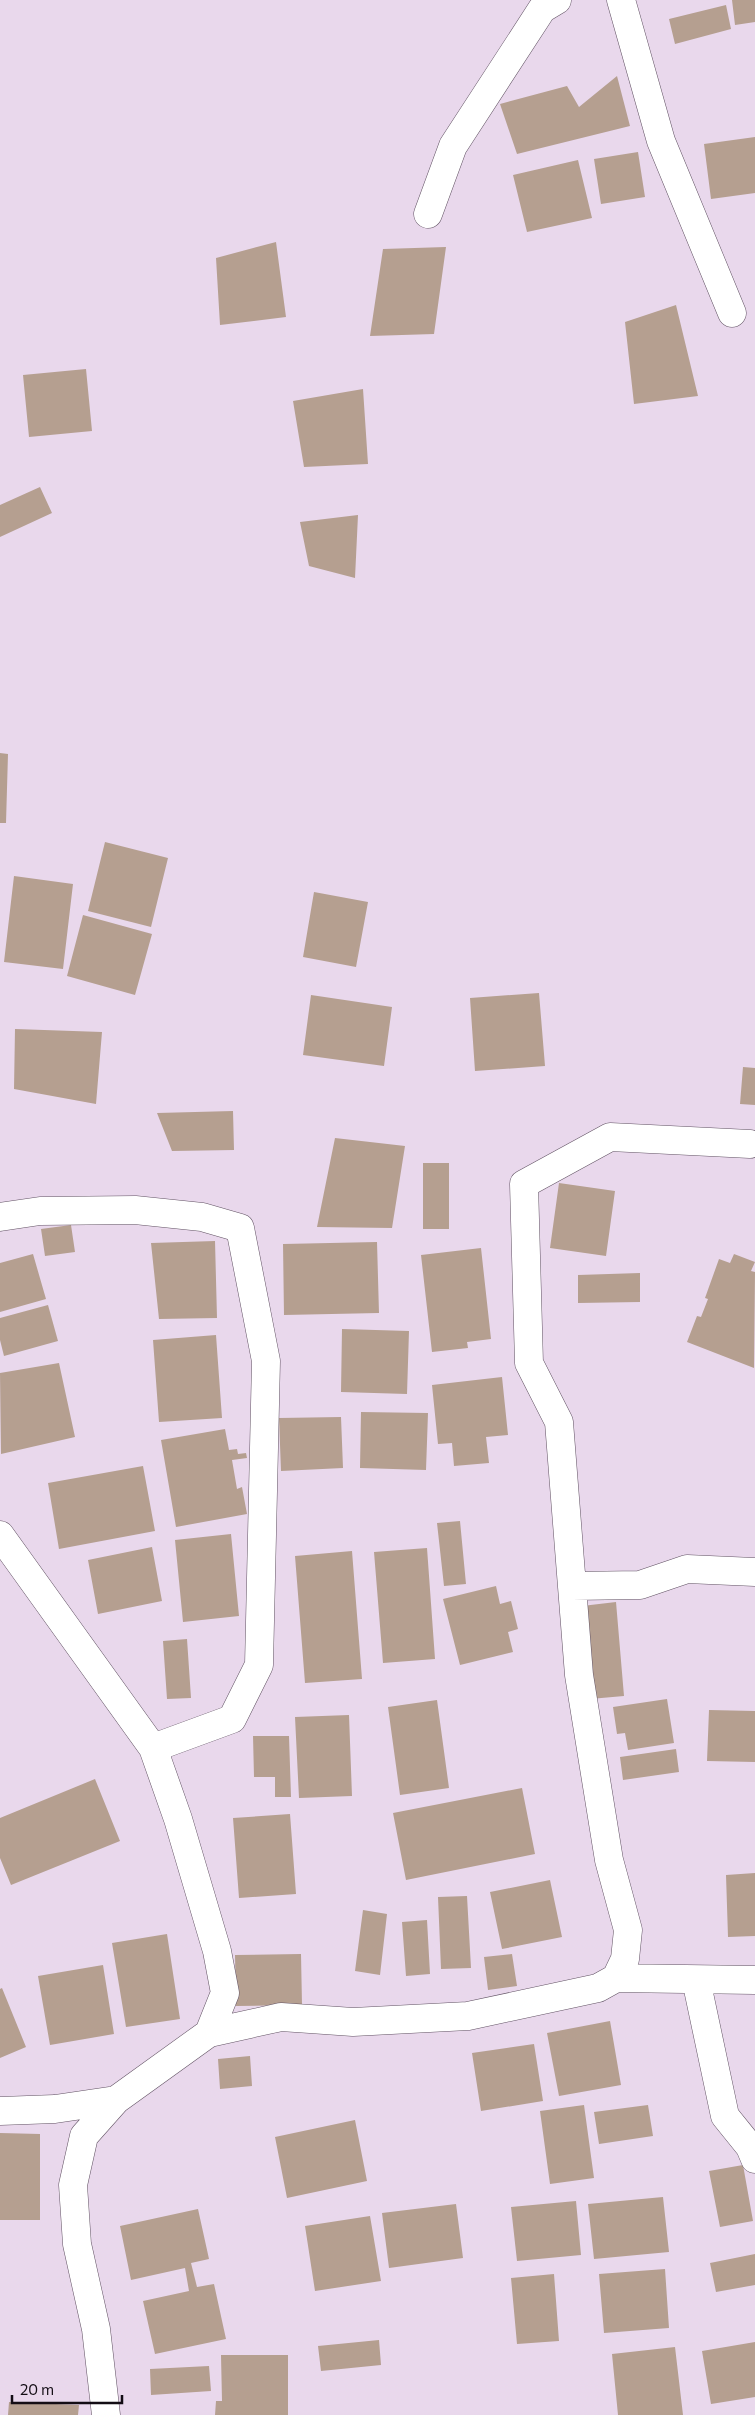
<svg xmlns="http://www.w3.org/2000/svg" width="755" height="2415" font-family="Commissioner,sans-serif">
<rect width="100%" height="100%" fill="#e9d8ec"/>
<path fill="#b59f90" d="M 732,0 L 755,0 L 755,22 L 735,25 Z
M 726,5 L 731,29 L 675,44 L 669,19 Z
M 617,76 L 630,126 L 517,154 L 500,104 L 567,86 L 579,107 Z
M 755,137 L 755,193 L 711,199 L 704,144 Z
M 638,152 L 645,197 L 601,204 L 594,159 Z
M 578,160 L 592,218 L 527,232 L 513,175 Z
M 276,242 L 286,317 L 220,325 L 216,258 Z
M 446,247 L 434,334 L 370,336 L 383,249 Z
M 676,305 L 698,396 L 634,404 L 625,322 Z
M 86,369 L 92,431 L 29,437 L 23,375 Z
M 363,389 L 368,464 L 304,467 L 293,401 Z
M 40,487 L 52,513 L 0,537 L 0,505 Z
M 358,515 L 355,578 L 309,566 L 300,522 Z
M 0,753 L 8,754 L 6,823 L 0,823 Z
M 105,842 L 168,858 L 151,927 L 88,911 Z
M 14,876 L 73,884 L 63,969 L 4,962 Z
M 314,892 L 368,902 L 356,967 L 303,957 Z
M 83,915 L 152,934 L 135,995 L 67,976 Z
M 539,993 L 545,1066 L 475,1071 L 470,998 Z
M 311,995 L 392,1007 L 384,1066 L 303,1055 Z
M 15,1029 L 102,1032 L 96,1104 L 14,1089 Z
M 743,1067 L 755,1068 L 755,1105 L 740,1104 Z
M 233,1111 L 234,1150 L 172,1151 L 157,1113 Z
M 335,1138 L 405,1146 L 392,1228 L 317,1227 Z
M 423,1163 L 449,1163 L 449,1229 L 423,1229 Z
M 559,1183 L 615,1191 L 606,1256 L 550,1248 Z
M 71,1225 L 75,1252 L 45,1256 L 41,1229 Z
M 215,1241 L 217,1318 L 159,1319 L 151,1243 Z
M 377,1242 L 379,1313 L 284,1315 L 283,1244 Z
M 481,1248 L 491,1339 L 467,1342 L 468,1348 L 432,1352 L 421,1255 Z
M 33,1254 L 46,1299 L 0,1312 L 0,1263 Z
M 734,1254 L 755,1262 L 751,1271 L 755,1272 L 754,1368 L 687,1342 L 697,1316 L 701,1317 L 708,1299 L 705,1298 L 719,1259 L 730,1263 Z
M 640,1273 L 640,1302 L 578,1303 L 578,1275 Z
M 48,1305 L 58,1341 L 4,1356 L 0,1340 L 0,1318 Z
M 342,1329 L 409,1331 L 407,1394 L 341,1392 Z
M 216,1335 L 222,1418 L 159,1422 L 153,1340 Z
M 59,1363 L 75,1437 L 1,1454 L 0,1373 Z
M 502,1377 L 508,1435 L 486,1437 L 489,1463 L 454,1466 L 452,1443 L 438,1444 L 432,1385 Z
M 361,1412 L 428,1413 L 426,1470 L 360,1468 Z
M 341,1417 L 343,1468 L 281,1471 L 279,1418 Z
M 225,1429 L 229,1450 L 237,1449 L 238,1454 L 246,1453 L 247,1458 L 232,1460 L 237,1489 L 242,1487 L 247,1514 L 176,1527 L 161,1440 Z
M 143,1466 L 155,1531 L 59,1549 L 48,1483 Z
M 460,1521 L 466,1584 L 444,1586 L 437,1523 Z
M 231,1534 L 239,1616 L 183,1622 L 175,1540 Z
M 152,1547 L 162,1601 L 98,1614 L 88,1560 Z
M 427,1548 L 435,1659 L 383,1663 L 374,1552 Z
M 352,1551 L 362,1679 L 305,1683 L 295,1556 Z
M 496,1586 L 500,1604 L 511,1601 L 518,1629 L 508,1632 L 513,1652 L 460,1665 L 443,1599 Z
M 616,1602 L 624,1696 L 590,1699 L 582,1606 Z
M 187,1639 L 191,1698 L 167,1699 L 163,1641 Z
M 667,1699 L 674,1743 L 628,1750 L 625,1733 L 617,1734 L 613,1707 Z
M 437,1700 L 449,1788 L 400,1795 L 388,1707 Z
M 709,1710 L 755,1711 L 755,1762 L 707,1761 Z
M 349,1715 L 352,1796 L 299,1798 L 295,1717 Z
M 253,1736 L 289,1736 L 291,1797 L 275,1797 L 275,1777 L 254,1777 Z
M 676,1749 L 679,1772 L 623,1780 L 620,1757 Z
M 95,1779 L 120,1841 L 11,1885 L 0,1858 L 0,1818 Z
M 522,1788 L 535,1854 L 406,1880 L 393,1813 Z
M 290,1814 L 296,1894 L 239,1898 L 233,1818 Z
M 755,1873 L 755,1936 L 728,1937 L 726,1875 Z
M 550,1880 L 562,1937 L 502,1949 L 490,1892 Z
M 467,1896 L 471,1968 L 441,1969 L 438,1897 Z
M 363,1910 L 387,1914 L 380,1975 L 355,1971 Z
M 427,1920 L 430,1974 L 406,1976 L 402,1922 Z
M 167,1934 L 180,2019 L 126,2027 L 112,1943 Z
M 301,1954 L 302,2005 L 236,2006 L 235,1955 Z
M 512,1954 L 517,1986 L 488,1990 L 484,1957 Z
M 103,1965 L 114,2034 L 50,2045 L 38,1976 Z
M 2,1988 L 26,2047 L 0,2058 L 0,1989 Z
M 610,2021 L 621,2085 L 559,2096 L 547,2033 Z
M 534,2044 L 543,2101 L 481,2111 L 472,2053 Z
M 250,2056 L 252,2086 L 220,2089 L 218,2059 Z
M 584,2105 L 594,2178 L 550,2184 L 540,2111 Z
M 648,2105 L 653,2136 L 599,2144 L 594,2112 Z
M 355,2120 L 367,2181 L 287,2198 L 275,2137 Z
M 0,2133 L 40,2134 L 40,2220 L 0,2220 Z
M 743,2165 L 753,2221 L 720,2227 L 709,2171 Z
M 663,2197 L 669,2252 L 594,2259 L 588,2204 Z
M 576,2201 L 581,2255 L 517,2261 L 511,2207 Z
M 456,2204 L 463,2258 L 389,2268 L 382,2213 Z
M 198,2209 L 209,2259 L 191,2263 L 197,2287 L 214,2284 L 226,2339 L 155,2354 L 143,2301 L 189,2291 L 185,2268 L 131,2280 L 120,2226 Z
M 370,2216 L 381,2281 L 315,2291 L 305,2226 Z
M 755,2254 L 755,2285 L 716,2292 L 710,2263 Z
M 665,2269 L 669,2328 L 604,2333 L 599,2274 Z
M 554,2274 L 559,2341 L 517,2344 L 511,2278 Z
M 379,2340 L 381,2365 L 321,2371 L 318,2346 Z
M 755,2342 L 755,2397 L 711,2404 L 702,2351 Z
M 675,2347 L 683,2415 L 618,2415 L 612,2354 Z
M 221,2355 L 288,2355 L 288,2415 L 215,2415 L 216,2401 L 222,2401 Z
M 209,2366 L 211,2391 L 151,2395 L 150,2369 Z
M 9,2402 L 79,2405 L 78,2415 L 8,2415 Z"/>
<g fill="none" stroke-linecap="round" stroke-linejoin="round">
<defs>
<path id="minor" d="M 621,0 L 661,141 L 732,313
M 428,214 L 453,146 L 542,9 L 557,0
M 0,1217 L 40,1211 L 135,1210 L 202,1217 L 240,1228 L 266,1361 L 259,1665 L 232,1719 L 153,1748
M 0,1535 L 153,1748 L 178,1819 L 217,1951 L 225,1993 L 209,2033 L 116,2100 L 84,2136 L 73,2185 L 77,2244 L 96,2329 L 106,2415
M 572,1586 L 640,1585 L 687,1569 L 755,1572
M 616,1978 L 625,1959 L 628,1930 L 609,1860 L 579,1675 L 559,1422 L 529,1363 L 524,1184 L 610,1137 L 750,1144
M 698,1989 L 725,2116 L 750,2147 L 755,2159
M 209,2033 L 281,2017 L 353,2022 L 468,2016 L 598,1988 L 616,1978 L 755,1980
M 0,2111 L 55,2109 L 116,2100"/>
</defs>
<use href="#minor" stroke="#625364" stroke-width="29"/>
<use href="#minor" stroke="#fff" stroke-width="28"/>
</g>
<path d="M12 2395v8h110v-8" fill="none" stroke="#130d14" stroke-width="2.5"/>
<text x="20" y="2395" font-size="15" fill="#130d14" stroke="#e9d8ec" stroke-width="4" paint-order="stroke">20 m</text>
</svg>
